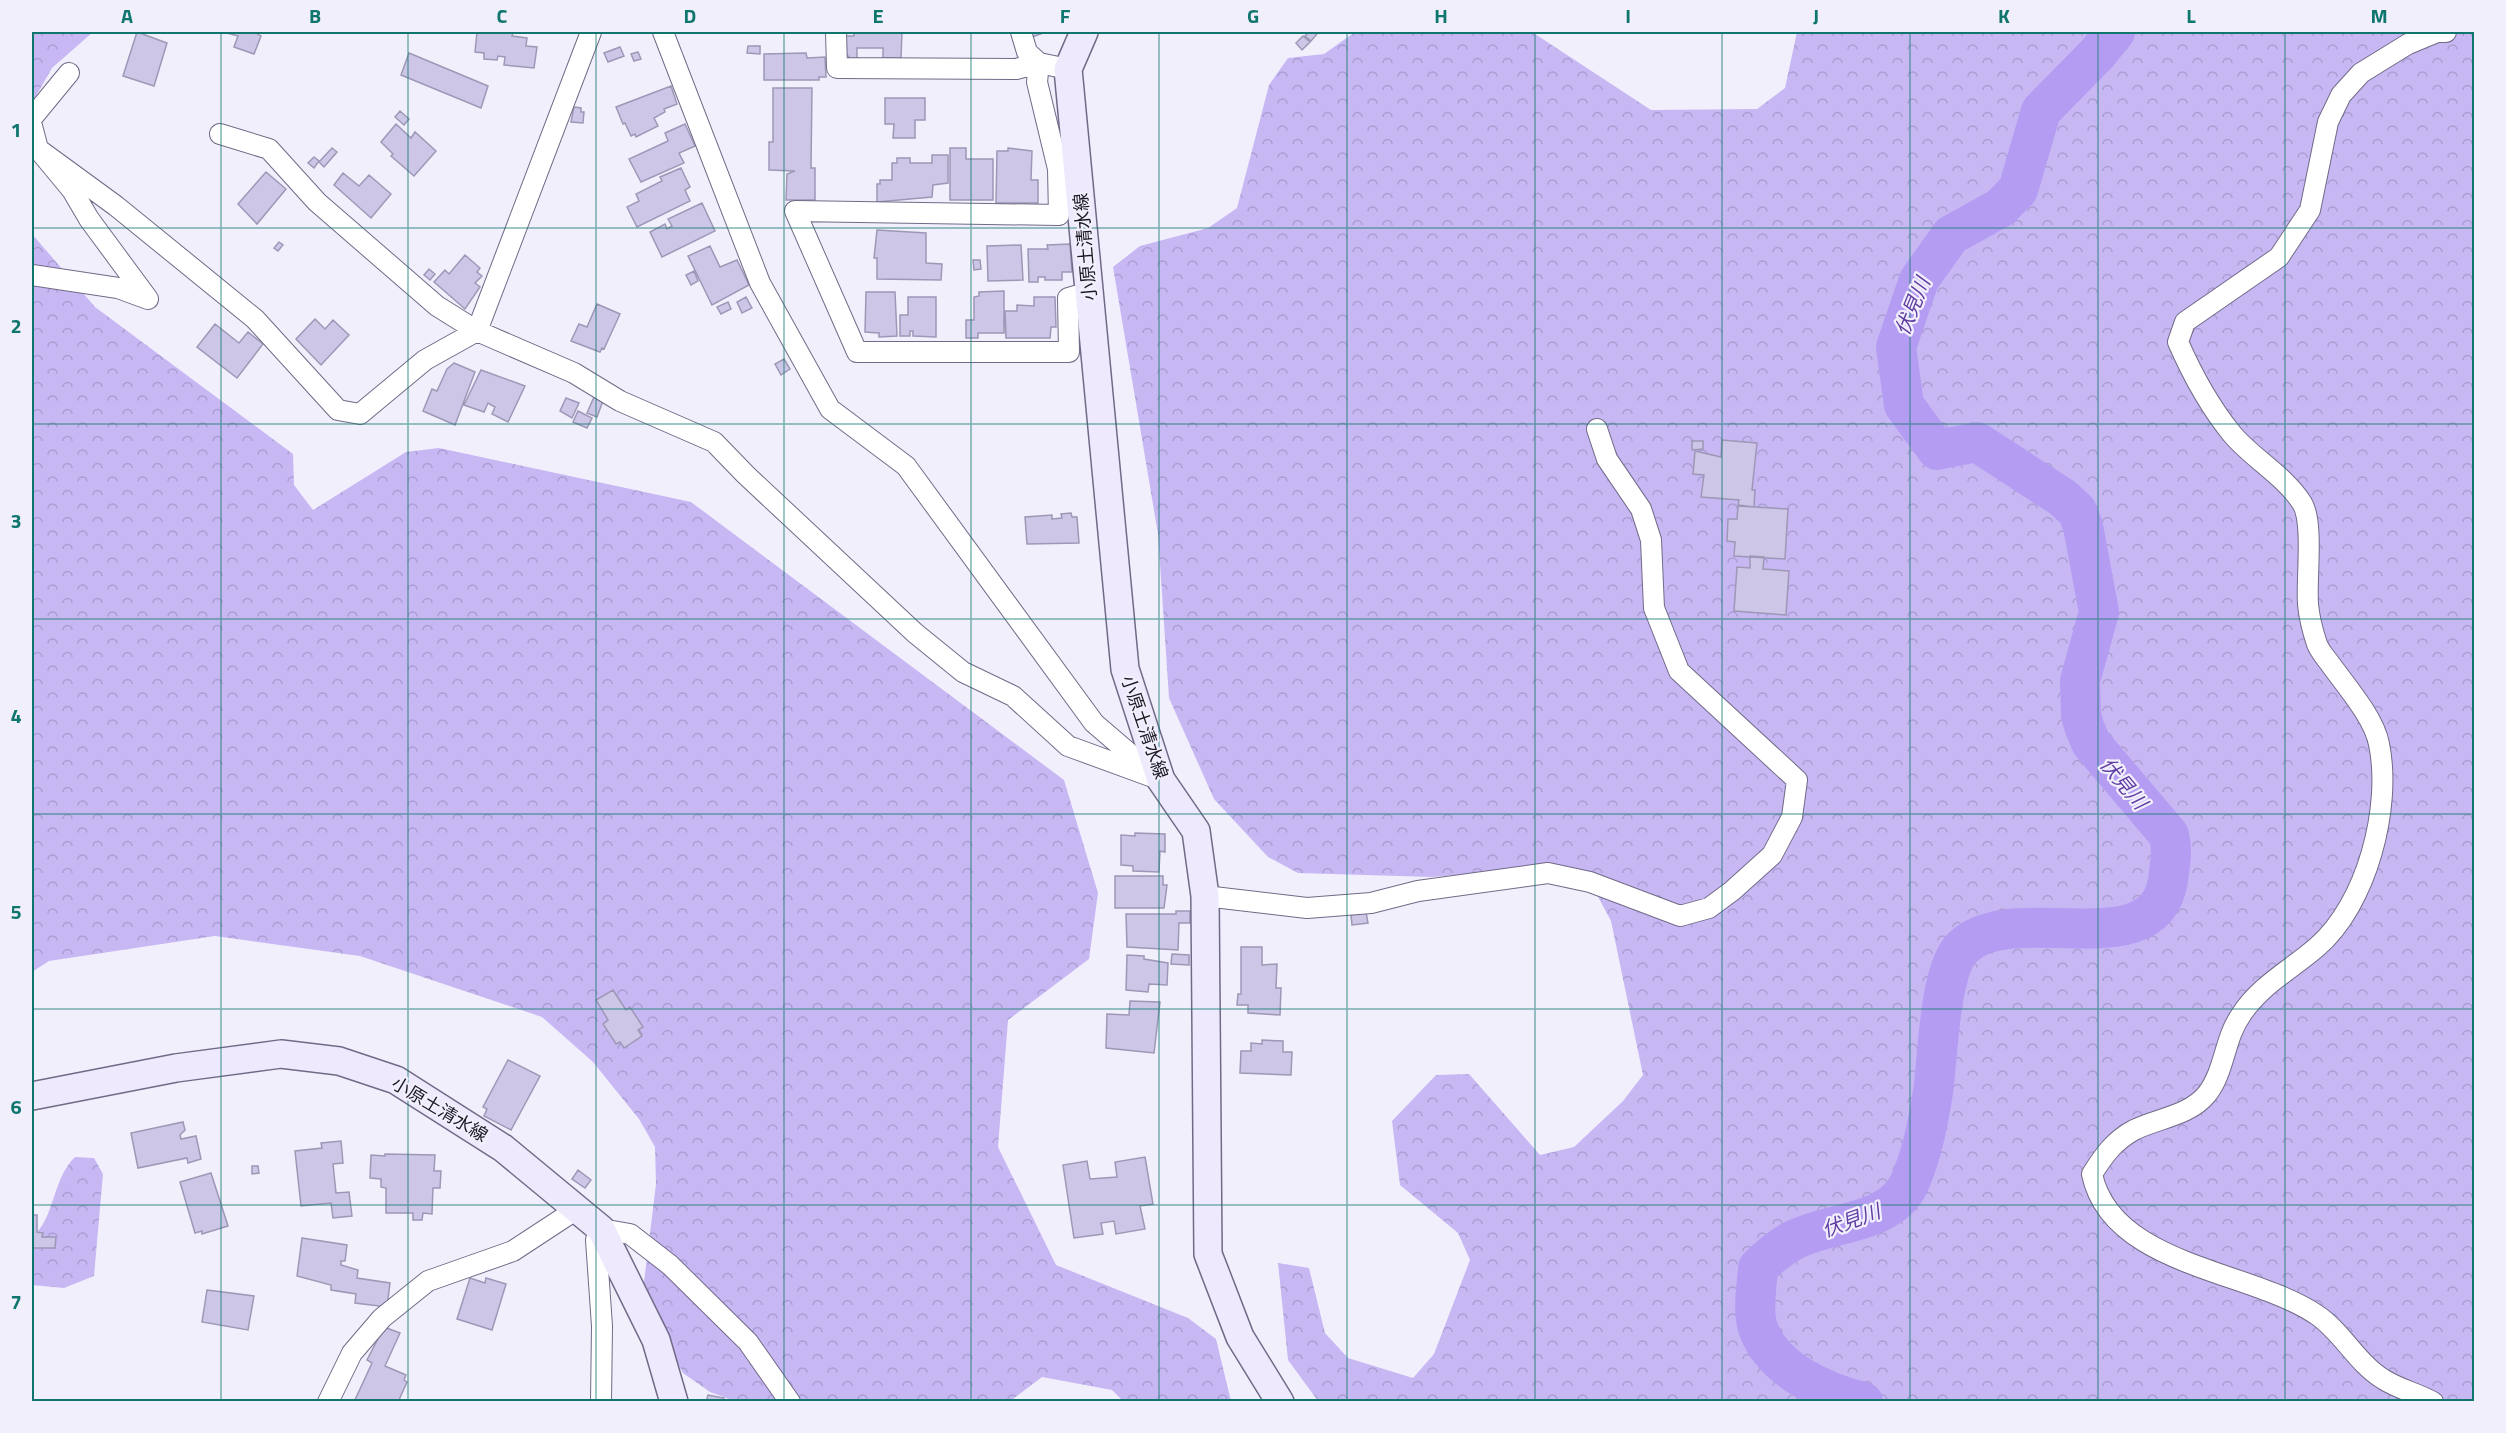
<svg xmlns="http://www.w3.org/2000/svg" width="2506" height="1433" font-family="'Titillium Web','Noto Sans JP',sans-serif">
<defs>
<pattern id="forest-crowns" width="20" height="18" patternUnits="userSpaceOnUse" patternTransform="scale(1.5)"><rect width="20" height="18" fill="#c7b8f4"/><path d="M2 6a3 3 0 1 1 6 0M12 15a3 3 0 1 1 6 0" fill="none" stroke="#aa9dd1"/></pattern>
</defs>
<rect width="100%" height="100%" fill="#f2effd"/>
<path fill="url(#forest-crowns)" d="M 32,32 L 93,32 L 52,68 L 32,103 Z
M 1355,32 L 1532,32 L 1651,110 L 1757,109 L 1785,88 L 1797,32 L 2474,32 L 2474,1401 L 1318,1401 L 1288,1360 L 1278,1263 L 1309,1268 L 1325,1333 L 1348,1358 L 1413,1378 L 1434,1354 L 1470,1260 L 1458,1233 L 1400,1185 L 1392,1121 L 1436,1075 L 1469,1074 L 1540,1155 L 1574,1147 L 1623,1101 L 1643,1075 L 1611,921 L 1595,891 L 1531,868 L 1432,877 L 1298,873 L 1268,857 L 1214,799 L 1169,698 L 1158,534 L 1113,267 L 1140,246 L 1208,228 L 1237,208 L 1269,85 L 1288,58 L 1324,54 Z
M 32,234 L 95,307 L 293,454 L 294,485 L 313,510 L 406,452 L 439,448 L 691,502 L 1064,780 L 1098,893 L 1089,959 L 1008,1020 L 998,1147 L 1056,1265 L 1188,1318 L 1216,1339 L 1231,1401 L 1123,1401 L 1112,1390 L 1042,1377 L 1009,1402 L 737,1402 L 710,1392 L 683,1373 L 650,1313 L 644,1282 L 656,1184 L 655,1147 L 639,1119 L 593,1062 L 542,1017 L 360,956 L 215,936 L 49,961 L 32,972 Z
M 75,1157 L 94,1158 L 103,1174 L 94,1276 L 64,1288 L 32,1285 L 32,1237 C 55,1219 52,1179 75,1157 Z"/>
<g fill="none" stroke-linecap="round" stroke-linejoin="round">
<path stroke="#b49cf3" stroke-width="40" d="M 1863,1402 C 1823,1392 1773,1370 1758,1328 C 1752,1310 1757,1286 1758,1268 C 1767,1258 1782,1246 1794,1240 C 1830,1221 1889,1225 1909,1184 C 1922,1155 1928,1123 1933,1092 C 1938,1058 1939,969 1963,947 C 2015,898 2154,969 2168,880 C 2170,864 2173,851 2169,835 L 2091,743 L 2084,726 L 2081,715 L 2080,681 L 2099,612 L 2083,526 L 2077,511 L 2063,498 L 1977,442 L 1937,450 L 1904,405 L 1896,347 L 1919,280 L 1951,235 L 2000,208 L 2018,190 L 2041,111 L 2097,54 L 2115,32"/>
</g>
<path fill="#cdc6e7" stroke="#9e97b6" stroke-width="1.5" d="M 137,32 L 167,43 L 154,86 L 123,76 Z
M 223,32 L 254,32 L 261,36 L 254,54 L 234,47 L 238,36 Z
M 477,32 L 513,32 L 512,36 L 527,38 L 526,46 L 537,47 L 534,68 L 504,65 L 505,57 L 498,56 L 497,60 L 484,59 L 484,53 L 475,52 Z
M 854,32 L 902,32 L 901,58 L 883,58 L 883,48 L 857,48 L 857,62 L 854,62 L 846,54 L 846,36 L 854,36 Z
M 1030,32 L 1046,32 L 1032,37 Z
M 1309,32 L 1317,34 L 1311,41 L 1305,36 Z
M 1303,36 L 1310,42 L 1302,50 L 1296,43 Z
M 748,46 L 760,46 L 760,54 L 747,53 Z
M 620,47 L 624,56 L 608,62 L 604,53 Z
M 638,52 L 641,59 L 634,61 L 631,54 Z
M 409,53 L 488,86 L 481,108 L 401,75 Z
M 806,53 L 807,58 L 825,57 L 826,77 L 819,77 L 819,80 L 764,80 L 764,54 Z
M 671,86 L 677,104 L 664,109 L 665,112 L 654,118 L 658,126 L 636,137 L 635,134 L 631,136 L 625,123 L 623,124 L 616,107 Z
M 773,88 L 812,88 L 811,168 L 815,168 L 815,200 L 786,200 L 787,174 L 795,171 L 769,170 L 769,142 L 773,142 Z
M 885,98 L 925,98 L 925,120 L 915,120 L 915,138 L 893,138 L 894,124 L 885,124 Z
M 574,107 L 581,108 L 581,112 L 584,112 L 583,123 L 571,122 Z
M 400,111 L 409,119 L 404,125 L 395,117 Z
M 396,124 L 411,138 L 415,132 L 436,151 L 414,176 L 391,156 L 393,154 L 381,142 Z
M 685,124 L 695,146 L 679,153 L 684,163 L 641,182 L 629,159 L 668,141 L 665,133 Z
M 332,148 L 337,152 L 324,167 L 319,162 Z
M 950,148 L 966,148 L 966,159 L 993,159 L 993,200 L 950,200 Z
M 1008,148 L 1032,151 L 1031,180 L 1038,180 L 1038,203 L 996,203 L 997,151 L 1008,151 Z
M 932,155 L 948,155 L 948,183 L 933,185 L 932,197 L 877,202 L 877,184 L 880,184 L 880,180 L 892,180 L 892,163 L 897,163 L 897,158 L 910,158 L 910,163 L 932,163 Z
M 314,157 L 319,161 L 314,168 L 308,163 Z
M 681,168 L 690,187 L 685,190 L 690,201 L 637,227 L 627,207 L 639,201 L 636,194 L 662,181 L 660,177 Z
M 266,172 L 286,189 L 257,224 L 238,204 Z
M 343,173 L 359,186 L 369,175 L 391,194 L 371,218 L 334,185 Z
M 702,203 L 715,231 L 662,257 L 650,232 L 665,224 L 667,229 L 672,226 L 668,219 Z
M 877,230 L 926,233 L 926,263 L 942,264 L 941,280 L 877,279 L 877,258 L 874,258 Z
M 279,242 L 283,245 L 278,251 L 274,248 Z
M 1070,244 L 1072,272 L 1062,272 L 1062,280 L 1045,280 L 1045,277 L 1038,277 L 1038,282 L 1029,282 L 1028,249 L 1048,249 L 1047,245 Z
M 1021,245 L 1023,280 L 988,281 L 987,246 Z
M 710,246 L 720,267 L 737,260 L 749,285 L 712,305 L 688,256 Z
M 465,255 L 480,268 L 477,272 L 482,276 L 475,283 L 480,287 L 465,309 L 434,282 L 445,270 L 449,274 Z
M 973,260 L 980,260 L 981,269 L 974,270 Z
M 429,269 L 435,274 L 430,280 L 424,275 Z
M 694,271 L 698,281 L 691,285 L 686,275 Z
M 1004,291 L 1004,333 L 978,333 L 978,338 L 966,338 L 966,320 L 974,320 L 974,297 L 979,296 L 979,292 Z
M 866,292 L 895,292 L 897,336 L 879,337 L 879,333 L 865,332 Z
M 746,297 L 752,308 L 742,313 L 737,302 Z
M 908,297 L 936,297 L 936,337 L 913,336 L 913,331 L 910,331 L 910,336 L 900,336 L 900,315 L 908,315 Z
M 1034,297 L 1055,297 L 1056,327 L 1051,327 L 1050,338 L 1006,338 L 1005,311 L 1017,311 L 1017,305 L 1034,306 Z
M 728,302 L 731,309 L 721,314 L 717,307 Z
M 597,304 L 620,314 L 604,349 L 602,348 L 600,352 L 571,341 L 579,324 L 587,327 Z
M 315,319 L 325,329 L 333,320 L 349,335 L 321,365 L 296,339 Z
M 215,324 L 239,343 L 248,332 L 263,344 L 237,378 L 197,347 Z
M 784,359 L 790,369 L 781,375 L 775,364 Z
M 454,363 L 475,372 L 455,425 L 423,411 L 432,389 L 437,391 L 447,369 Z
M 481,370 L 525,386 L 508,422 L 492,414 L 495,407 L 488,403 L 484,412 L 464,405 Z
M 594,397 L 603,401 L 597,417 L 587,413 Z
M 566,398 L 579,403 L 572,418 L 560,411 Z
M 578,411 L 592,418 L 587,428 L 573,422 Z
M 1722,440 L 1757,443 L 1752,490 L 1755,490 L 1754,507 L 1738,505 L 1739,500 L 1701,497 L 1704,475 L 1693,474 L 1695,451 L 1721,457 Z
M 1692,441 L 1703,441 L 1703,449 L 1692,450 Z
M 1738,506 L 1788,509 L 1785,559 L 1734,556 L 1735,542 L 1727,541 L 1728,519 L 1737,519 Z
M 1071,513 L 1072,517 L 1077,517 L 1079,543 L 1027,544 L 1025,517 L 1052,515 L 1052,519 L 1062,518 L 1061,514 Z
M 1750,556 L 1764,557 L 1763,569 L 1789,571 L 1786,615 L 1734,611 L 1737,567 L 1750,568 Z
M 1135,833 L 1165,834 L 1165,852 L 1160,851 L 1159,872 L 1133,871 L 1133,866 L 1121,865 L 1121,835 L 1135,836 Z
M 1115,876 L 1163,876 L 1163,885 L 1167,885 L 1164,908 L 1115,908 Z
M 1176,911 L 1190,911 L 1190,923 L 1179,923 L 1178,950 L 1127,947 L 1126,914 L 1176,914 Z
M 1366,912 L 1368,923 L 1352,925 L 1351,915 Z
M 1241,947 L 1262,947 L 1262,965 L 1277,964 L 1276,988 L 1281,988 L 1280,1015 L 1248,1013 L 1248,1005 L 1237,1005 L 1238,994 L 1241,994 Z
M 1172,954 L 1189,955 L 1189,965 L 1171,964 Z
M 1127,955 L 1144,956 L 1144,959 L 1168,963 L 1167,985 L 1149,984 L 1148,992 L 1126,990 Z
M 613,990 L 626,1010 L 630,1007 L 643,1027 L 638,1030 L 642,1036 L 624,1048 L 620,1042 L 616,1044 L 603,1024 L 608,1020 L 596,1000 Z
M 1130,1001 L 1160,1002 L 1154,1053 L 1106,1048 L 1107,1014 L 1129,1015 Z
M 1262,1040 L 1283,1041 L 1283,1052 L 1292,1052 L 1291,1075 L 1240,1073 L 1241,1051 L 1251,1051 L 1251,1043 L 1262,1044 Z
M 508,1060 L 540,1076 L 511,1130 L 484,1116 L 487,1109 L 483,1107 Z
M 183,1122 L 185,1130 L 180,1135 L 181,1139 L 196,1136 L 201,1159 L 188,1163 L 187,1158 L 138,1168 L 131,1133 Z
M 341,1141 L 343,1163 L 333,1164 L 336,1193 L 349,1192 L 352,1216 L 333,1218 L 331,1203 L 301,1206 L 295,1151 L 322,1148 L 321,1143 Z
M 385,1154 L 435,1155 L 434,1171 L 441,1171 L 440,1188 L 433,1188 L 432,1214 L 423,1213 L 422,1220 L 413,1220 L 413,1213 L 386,1213 L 386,1188 L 381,1187 L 381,1179 L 370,1178 L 371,1155 L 385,1156 Z
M 1145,1157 L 1153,1204 L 1140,1206 L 1145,1229 L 1116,1234 L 1114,1221 L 1101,1223 L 1103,1234 L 1074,1238 L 1063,1165 L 1087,1161 L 1090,1179 L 1117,1177 L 1115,1162 Z
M 252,1166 L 258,1166 L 259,1173 L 252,1174 Z
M 578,1170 L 591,1180 L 585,1188 L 572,1179 Z
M 211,1173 L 228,1226 L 202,1234 L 202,1231 L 195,1233 L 180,1182 Z
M 32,1215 L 37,1215 L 37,1232 L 43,1233 L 42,1237 L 56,1237 L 55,1248 L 32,1248 Z
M 302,1238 L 347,1245 L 345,1261 L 341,1261 L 341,1265 L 358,1270 L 357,1278 L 390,1283 L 387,1307 L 355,1303 L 356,1294 L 331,1290 L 331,1285 L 297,1276 Z
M 470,1278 L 485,1283 L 486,1278 L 506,1284 L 492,1330 L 457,1319 Z
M 207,1290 L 254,1296 L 248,1330 L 202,1322 Z
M 384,1327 L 400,1333 L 385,1366 L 406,1375 L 404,1380 L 407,1382 L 398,1402 L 354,1402 L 372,1363 L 367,1360 Z
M 708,1395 L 724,1398 L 723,1402 L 706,1402 Z"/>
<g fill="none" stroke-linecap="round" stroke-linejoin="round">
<defs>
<path id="minor" d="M 663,32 L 760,283 L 830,409 L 906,466 L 1094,723 L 1150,771
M 836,32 L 837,68 L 1016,69 L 1039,63
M 1021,32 L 1027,52 L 1039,63
M 1068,69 L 1039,63 L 1037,82 L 1058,169 L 1059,215 L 795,211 L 857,352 L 1069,352 L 1068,298 L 1089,292
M 32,118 L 69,73
M 32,126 L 38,149 L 72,190 L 89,219 L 148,299 L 118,288 L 32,275
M 220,134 L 269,149 L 317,202 L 437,306 L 477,331 L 574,373 L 620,401 L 714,442 L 746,475 L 915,633 L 963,672 L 1013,696 L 1068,746 L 1161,780
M 38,149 L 116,206 L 255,319 L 338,410 L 360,414 L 425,360 L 477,331 L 591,32
M 1205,896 L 1307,908 L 1371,903 L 1418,891 L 1548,873 L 1590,882 L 1680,916 L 1709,908 L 1732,891 L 1772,855 L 1792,817 L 1797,780 L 1679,671 L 1654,608 L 1651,540 L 1641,509 L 1607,459 L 1597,429
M 328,1402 L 352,1353 L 382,1318 L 428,1281 L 513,1251 L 577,1209
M 601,1402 L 602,1326 L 596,1240 L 601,1229 L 630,1234 L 670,1265 L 748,1342 L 790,1402
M 2433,1402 C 2417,1393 2398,1389 2383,1379 C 2357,1363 2342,1332 2317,1315 C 2251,1270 2111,1266 2092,1174 C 2104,1155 2114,1141 2134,1130 C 2158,1118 2189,1116 2207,1094 C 2225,1071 2224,1039 2241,1015 C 2259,986 2292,969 2317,947 C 2367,904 2392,807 2379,744 C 2374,718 2347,687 2331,665 C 2327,659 2320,652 2317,644 C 2313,632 2309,617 2308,604 C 2306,580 2314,522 2302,503 C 2284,475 2253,459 2232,434 C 2210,407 2192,374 2178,342 L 2185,322 L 2279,257 L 2310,210 L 2328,122 L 2341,95 L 2361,73 L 2408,44 L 2437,32 L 2446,32"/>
<path id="secondary" d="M 1084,32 L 1068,69 L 1125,669 L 1161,780 L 1196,831 L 1205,896 L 1208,1254 L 1240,1337 L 1280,1402
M 32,1096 L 176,1068 L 281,1054 L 339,1061 L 396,1080 L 503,1148 L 601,1229 L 656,1340 L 674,1402"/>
</defs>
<use href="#minor" stroke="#716a87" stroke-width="22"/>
<use href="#secondary" stroke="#716a87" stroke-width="30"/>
<use href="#minor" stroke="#fff" stroke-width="20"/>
<use href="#secondary" stroke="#eee9fd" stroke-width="27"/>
</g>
<path fill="none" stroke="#0f766e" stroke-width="1.5" stroke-opacity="0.55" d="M 221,32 L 221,1402M 408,32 L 408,1402M 596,32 L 596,1402M 784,32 L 784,1402M 971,32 L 971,1402M 1159,32 L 1159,1402M 1347,32 L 1347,1402M 1535,32 L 1535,1402M 1722,32 L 1722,1402M 1910,32 L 1910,1402M 2098,32 L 2098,1402M 2285,32 L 2285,1402M 32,228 L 2474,228M 32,424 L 2474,424M 32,619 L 2474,619M 32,814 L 2474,814M 32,1009 L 2474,1009M 32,1205 L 2474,1205"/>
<g text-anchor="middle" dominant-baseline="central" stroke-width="4.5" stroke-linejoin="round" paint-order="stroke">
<g font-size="18" fill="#1b1823" stroke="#f2effd">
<text transform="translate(1085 247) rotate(-95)">小原土清水線</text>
<text transform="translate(1145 727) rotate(71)">小原土清水線</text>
<text transform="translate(440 1109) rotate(31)">小原土清水線</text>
</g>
<g font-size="20" font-style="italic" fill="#603da1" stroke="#f2effd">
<text transform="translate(1912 306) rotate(-68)">伏見川</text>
<text transform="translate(2124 783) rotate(50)">伏見川</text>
<text transform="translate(1851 1220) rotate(-20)">伏見川</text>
</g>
</g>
<rect width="2506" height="1433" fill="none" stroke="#f2effd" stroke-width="66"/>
<rect x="33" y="33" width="2440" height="1367" fill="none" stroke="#0f766e" stroke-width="2"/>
<g font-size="20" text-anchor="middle" font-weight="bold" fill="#0f766e">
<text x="127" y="23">A</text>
<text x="315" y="23">B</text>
<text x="502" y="23">C</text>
<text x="690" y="23">D</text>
<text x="878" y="23">E</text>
<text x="1065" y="23">F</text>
<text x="1253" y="23">G</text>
<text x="1441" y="23">H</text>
<text x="1628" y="23">I</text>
<text x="1816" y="23">J</text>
<text x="2004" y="23">K</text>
<text x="2191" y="23">L</text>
<text x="2379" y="23">M</text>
<text x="16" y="137">1</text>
<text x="16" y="333">2</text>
<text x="16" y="528">3</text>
<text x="16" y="723">4</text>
<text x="16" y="919">5</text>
<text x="16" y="1114">6</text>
<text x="16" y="1309">7</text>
</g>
</svg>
